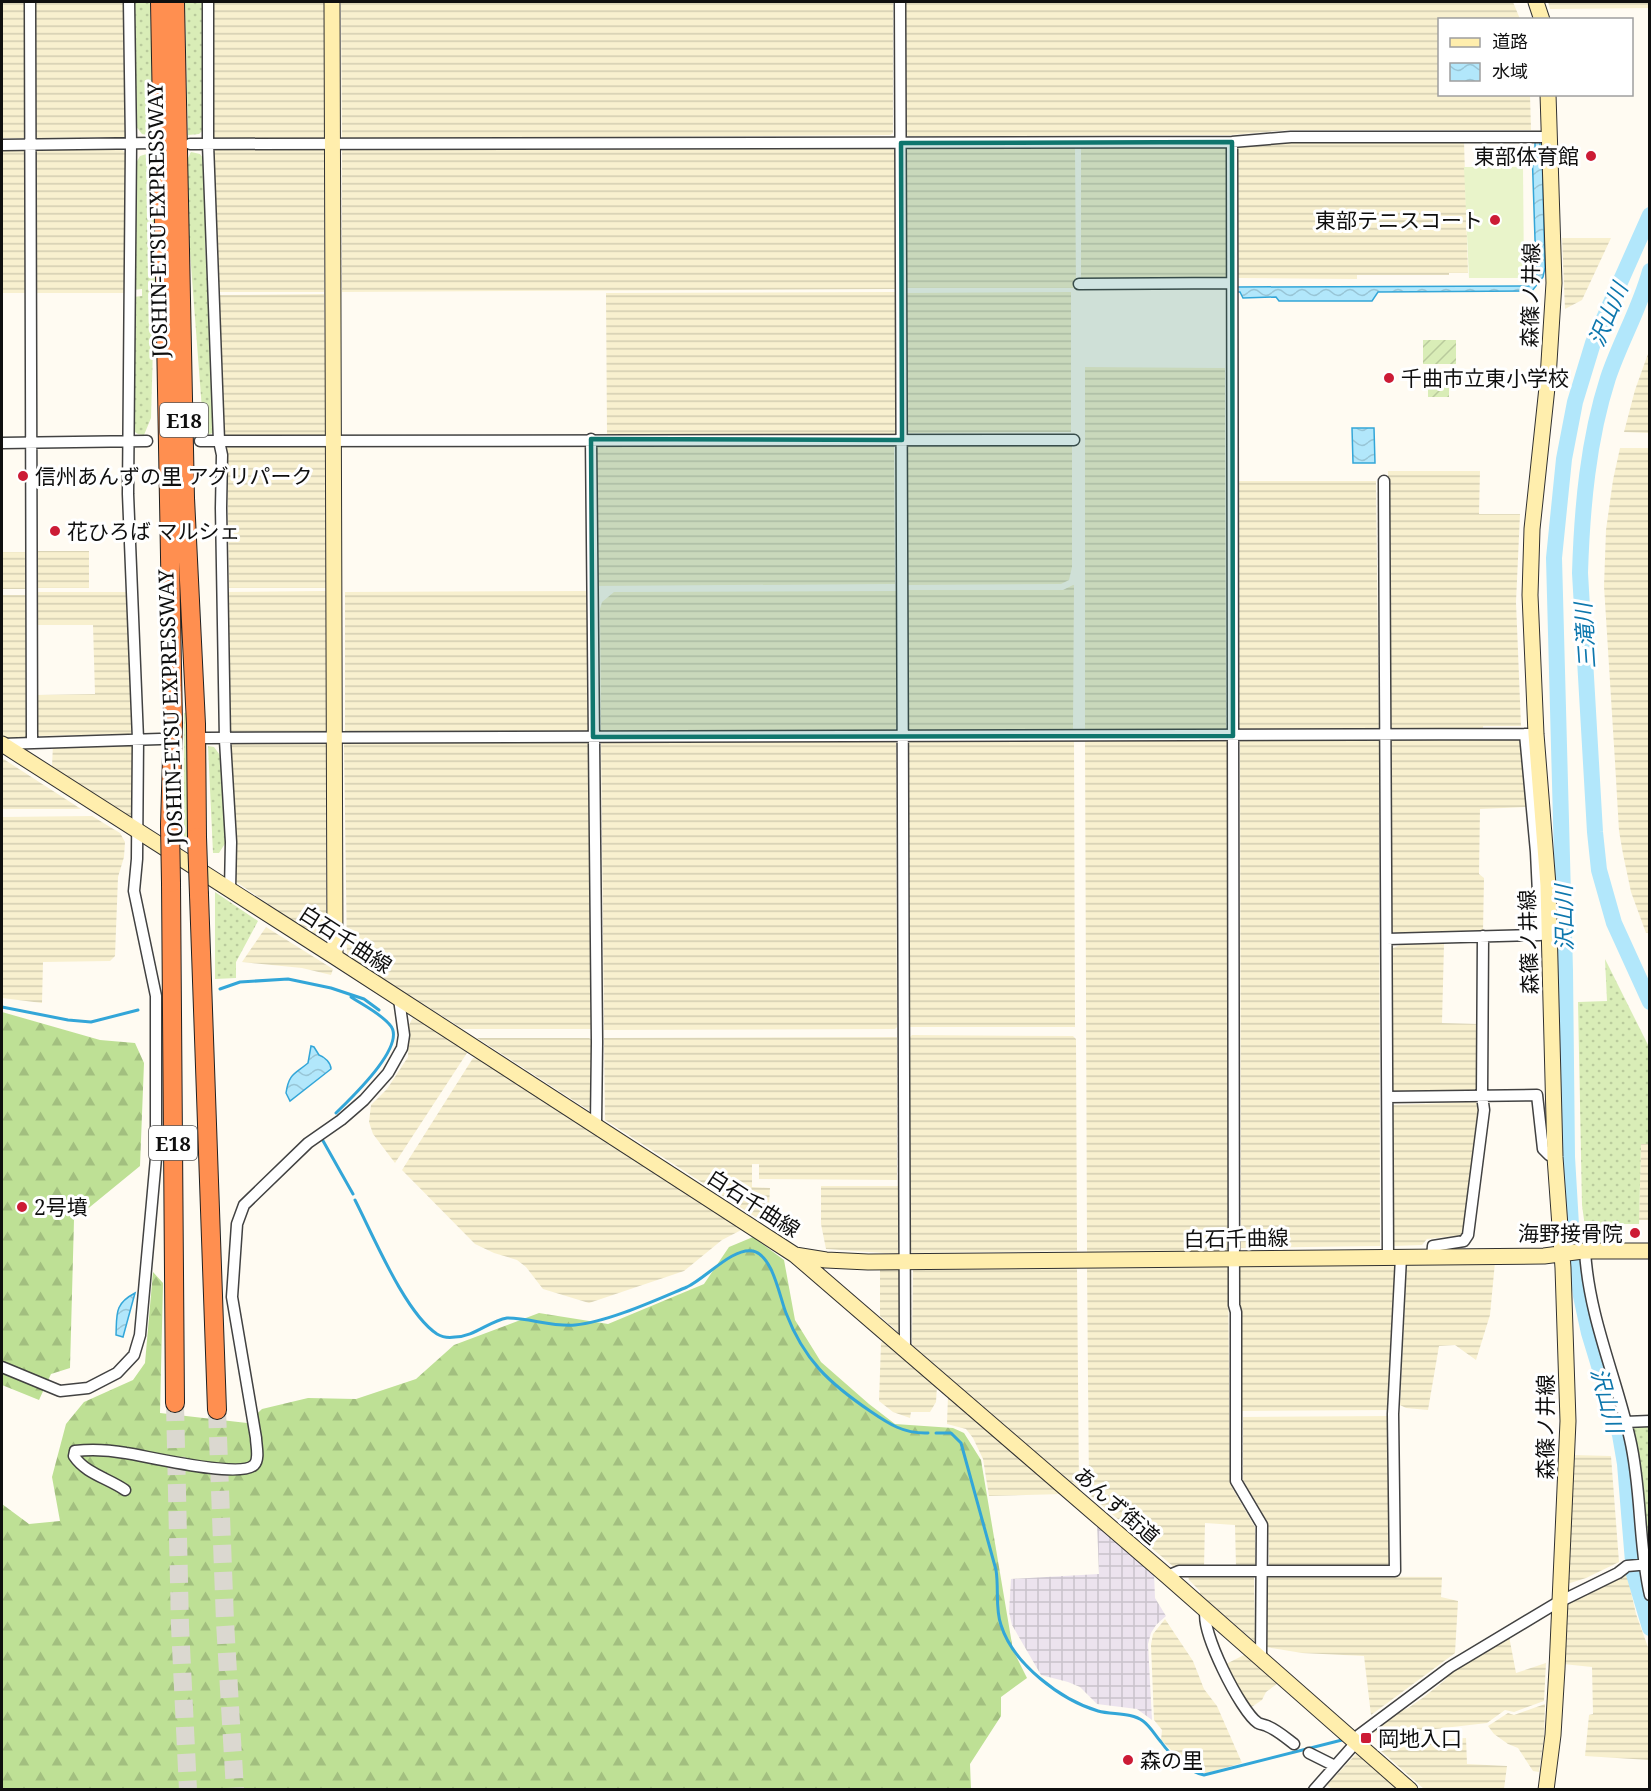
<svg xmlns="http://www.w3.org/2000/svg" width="1651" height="1791" font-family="'Noto Serif','Noto Sans JP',serif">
<defs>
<pattern id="industrial-grid" width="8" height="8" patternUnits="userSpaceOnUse" patternTransform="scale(1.5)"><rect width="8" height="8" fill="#ece3ee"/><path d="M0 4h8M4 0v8" fill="none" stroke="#c9c2cb"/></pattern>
<pattern id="farmland-rules" width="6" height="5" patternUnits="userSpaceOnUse" patternTransform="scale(1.5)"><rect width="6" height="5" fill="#f8f0cf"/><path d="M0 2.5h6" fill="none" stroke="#d3cdb1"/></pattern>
<pattern id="grass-dots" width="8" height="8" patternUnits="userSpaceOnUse" patternTransform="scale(1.5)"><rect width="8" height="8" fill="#d9edb7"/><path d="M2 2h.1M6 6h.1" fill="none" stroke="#b9ca9c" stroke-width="1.8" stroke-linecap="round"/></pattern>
<pattern id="forest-firs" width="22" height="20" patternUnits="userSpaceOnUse" patternTransform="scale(1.5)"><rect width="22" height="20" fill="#bee095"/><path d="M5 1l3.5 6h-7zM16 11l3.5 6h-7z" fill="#a2bf7f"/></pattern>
<pattern id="garden-furrows" width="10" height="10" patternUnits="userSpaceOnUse" patternTransform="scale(1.5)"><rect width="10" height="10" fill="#d9edb7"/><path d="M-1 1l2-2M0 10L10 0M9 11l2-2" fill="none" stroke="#b9ca9c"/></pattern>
<pattern id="water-waves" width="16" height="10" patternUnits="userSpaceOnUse" patternTransform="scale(1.5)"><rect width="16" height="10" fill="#b2e7fb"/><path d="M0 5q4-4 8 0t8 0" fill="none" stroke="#98c5d6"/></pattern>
</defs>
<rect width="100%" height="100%" fill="#fffbf2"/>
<path fill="url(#industrial-grid)" d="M 1097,1523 L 1154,1573 L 1155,1598 L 1166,1616 L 1156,1625 L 1151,1633 L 1148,1644 L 1152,1720 L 1137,1709 L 1097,1704 L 1080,1687 L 1068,1682 L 1041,1675 L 1012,1625 L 1009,1612 L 1011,1579 L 1099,1574 Z"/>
<path fill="url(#farmland-rules)" d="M 2,2 L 27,2 L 28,138 L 2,138 Z
M 33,2 L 123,2 L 125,137 L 34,138 Z
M 212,2 L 324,2 L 324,138 L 213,138 Z
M 341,2 L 893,2 L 893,133 L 890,135 L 342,139 Z
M 905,2 L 1513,2 L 1520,19 L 1440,20 L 1440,94 L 1530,95 L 1531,130 L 1289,130 L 1230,135 L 908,136 L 905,133 Z
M 1548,2 L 1648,2 L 1649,8 L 1550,9 Z
M 1290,141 L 1464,141 L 1468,273 L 1449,273 L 1449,275 L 1357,275 L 1357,279 L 1238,278 L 1236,277 L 1235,149 L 1239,144 Z
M 911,146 L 1075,146 L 1076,288 L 906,288 L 906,152 Z
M 1224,146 L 1228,149 L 1229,278 L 1081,281 L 1081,148 Z
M 890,147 L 897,152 L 897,289 L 342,292 L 342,148 Z
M 36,149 L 121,149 L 127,154 L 126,293 L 34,293 L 34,151 Z
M 216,149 L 324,149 L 324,292 L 217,292 L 212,152 Z
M 2,150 L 26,150 L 28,293 L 2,293 Z
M 1562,238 L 1611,238 L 1582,300 L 1565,309 Z
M 897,292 L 897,432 L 895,434 L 607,434 L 606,293 Z
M 1071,292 L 1071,432 L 909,433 L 907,430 L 906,293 Z
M 324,294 L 326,435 L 224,435 L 217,295 Z
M 1649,351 L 1649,433 L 1624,432 L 1635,390 Z
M 1085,367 L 1225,368 L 1226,731 L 1085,733 Z
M 911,443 L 1070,443 L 1072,446 L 1072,567 L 1069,580 L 1061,584 L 907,585 L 906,447 Z
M 227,444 L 326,445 L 326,588 L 229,588 Z
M 597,444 L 894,444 L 895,584 L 595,586 L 594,448 Z
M 1620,448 L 1649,448 L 1649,933 L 1646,933 L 1631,892 L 1623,854 L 1619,831 L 1615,762 L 1604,586 L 1606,530 L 1613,480 Z
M 1388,471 L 1480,471 L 1479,514 L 1520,514 L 1516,602 L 1521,726 L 1483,726 L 1483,730 L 1392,731 L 1390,728 Z
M 1236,481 L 1376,481 L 1379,731 L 1240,732 L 1238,728 Z
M 36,551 L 89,551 L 89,588 L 37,588 Z
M 2,552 L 30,552 L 29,589 L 2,589 Z
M 1073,585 L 1074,585 L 1073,730 L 911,731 L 907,727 L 907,590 L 1063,590 Z
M 326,591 L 327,733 L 229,733 L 227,592 Z
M 589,591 L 590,731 L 345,732 L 345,592 Z
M 896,591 L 896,728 L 894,731 L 601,732 L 600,609 L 602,602 L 614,592 Z
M 36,592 L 126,592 L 133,726 L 131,734 L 35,736 L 37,695 L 95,694 L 93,625 L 36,625 Z
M 2,595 L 29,595 L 29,731 L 26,738 L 7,739 L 2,735 Z
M 1393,738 L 1520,738 L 1522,741 L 1528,807 L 1480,809 L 1479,874 L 1484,878 L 1483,932 L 1401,935 L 1391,931 L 1391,740 Z
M 1074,739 L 1075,1027 L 909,1027 L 908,744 L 912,740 Z
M 1379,739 L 1380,1246 L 1241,1248 L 1240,740 Z
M 894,740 L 896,743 L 897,1027 L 895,1029 L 604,1030 L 601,741 Z
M 1085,740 L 1226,740 L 1230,743 L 1231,1248 L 1228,1251 L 1087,1252 Z
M 588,741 L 590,744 L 592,1029 L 463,1029 L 347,956 L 344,742 Z
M 326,742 L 326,935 L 319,939 L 235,881 L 230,750 L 232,744 L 235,743 Z
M 53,744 L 129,745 L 133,748 L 132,819 L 52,767 Z
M 2,758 L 81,809 L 2,809 Z
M 92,816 L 120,833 L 125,842 L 124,857 L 118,877 L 115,956 L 110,961 L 43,962 L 42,1003 L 2,998 L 2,817 Z
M 266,927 L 333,969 L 331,975 L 302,968 L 242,962 Z
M 1444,944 L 1442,1023 L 1479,1024 L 1478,1089 L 1474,1093 L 1396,1094 L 1392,1090 L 1391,949 L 1400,945 Z
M 414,1015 L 467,1050 L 467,1053 L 395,1163 L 373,1134 L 369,1122 L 371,1105 L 387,1089 L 408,1057 L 409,1025 Z
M 912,1035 L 1073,1036 L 1076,1039 L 1077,1251 L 912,1253 L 910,1248 L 909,1038 Z
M 897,1037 L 897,1180 L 759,1179 L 759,1164 L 752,1164 L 752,1187 L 770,1188 L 768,1225 L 605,1120 L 604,1038 Z
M 477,1038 L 589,1038 L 593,1040 L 593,1113 Z
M 473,1058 L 478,1058 L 745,1228 L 722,1240 L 684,1271 L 589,1303 L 543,1289 L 526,1267 L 517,1260 L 494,1253 L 475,1244 L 402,1170 Z
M 1476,1102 L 1480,1110 L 1464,1235 L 1427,1239 L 1422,1245 L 1393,1246 L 1392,1105 Z
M 1641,1144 L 1649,1144 L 1649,1220 L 1639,1220 Z
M 821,1186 L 898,1186 L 898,1254 L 826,1249 L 821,1224 Z
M 1495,1262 L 1490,1315 L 1476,1360 L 1455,1345 L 1439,1346 L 1428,1410 L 1406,1408 L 1400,1405 L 1407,1263 Z
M 1394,1263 L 1398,1266 L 1391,1410 L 1242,1411 L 1238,1269 L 1241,1266 Z
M 1228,1266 L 1230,1484 L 1255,1527 L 1255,1567 L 1236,1567 L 1235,1525 L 1205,1523 L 1204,1568 L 1175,1568 L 1091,1496 L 1089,1490 L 1087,1267 Z
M 1074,1267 L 1077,1269 L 1079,1489 L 912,1345 L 913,1268 Z
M 880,1268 L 898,1268 L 901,1272 L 901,1335 L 880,1316 Z
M 884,1339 L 937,1386 L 936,1402 L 930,1412 L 911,1412 L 910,1418 L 893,1412 L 879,1401 L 881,1343 Z
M 948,1395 L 1064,1494 L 989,1496 L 983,1459 L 973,1438 L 966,1429 L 947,1424 Z
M 1391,1416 L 1390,1568 L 1271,1567 L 1269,1565 L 1268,1523 L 1243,1480 L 1243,1417 Z
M 1573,1455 L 1611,1456 L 1619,1562 L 1586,1578 L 1567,1584 Z
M 1627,1574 L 1636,1614 L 1649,1650 L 1649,1760 L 1585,1756 L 1589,1715 L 1593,1714 L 1592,1667 L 1563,1664 L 1566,1603 Z
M 1254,1575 L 1255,1642 L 1200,1594 L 1200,1591 L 1189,1580 L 1188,1576 Z
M 1265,1576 L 1442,1577 L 1441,1597 L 1458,1601 L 1455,1653 L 1371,1715 L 1364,1656 L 1302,1653 L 1266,1647 Z
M 1165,1619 L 1193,1661 L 1204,1689 L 1217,1706 L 1242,1763 L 1207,1773 L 1200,1772 L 1181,1760 L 1161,1740 L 1162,1730 L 1154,1720 L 1151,1645 L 1153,1634 Z
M 1509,1636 L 1516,1673 L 1546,1663 L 1544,1701 L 1514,1712 L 1505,1710 L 1487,1723 L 1418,1731 L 1408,1729 L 1369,1733 L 1393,1714 L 1408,1708 L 1424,1697 L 1445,1680 L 1452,1670 Z
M 1248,1653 L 1276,1677 L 1277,1684 L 1266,1692 L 1262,1700 L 1250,1708 L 1224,1665 Z
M 1545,1704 L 1544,1738 L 1539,1772 L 1533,1771 L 1518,1748 L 1508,1744 L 1494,1734 L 1488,1726 L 1508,1713 L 1514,1715 Z
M 1466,1738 L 1467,1764 L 1507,1766 L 1504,1789 L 1424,1789 L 1381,1751 L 1449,1739 Z
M 1357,1753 L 1360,1753 L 1401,1789 L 1332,1789 L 1327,1785 Z"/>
<path fill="url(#grass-dots)" d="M 132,2 L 150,2 L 153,132 L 148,135 L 142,134 L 135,125 Z
M 185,2 L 204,2 L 204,129 L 199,134 L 188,135 Z
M 191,152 L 200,154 L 205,161 L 205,243 L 215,428 L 213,433 L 204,436 L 189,239 L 188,180 L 188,158 Z
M 150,153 L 153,156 L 156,239 L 151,418 L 144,435 L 138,434 L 132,430 L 133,297 L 142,296 L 142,289 L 134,290 L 135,165 L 140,156 Z
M 188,712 L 192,837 L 184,837 L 184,713 Z
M 208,746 L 214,747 L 222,758 L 226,842 L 219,853 L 213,853 Z
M 215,892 L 258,921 L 236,962 L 236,978 L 215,979 Z
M 1605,959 L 1649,1047 L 1649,1144 L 1641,1144 L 1639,1224 L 1619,1224 L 1612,1227 L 1615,1241 L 1587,1242 L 1582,1205 L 1578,1002 L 1607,1001 Z
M 1649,1425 L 1649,1559 L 1631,1429 L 1633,1426 Z"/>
<path fill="url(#forest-firs)" d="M 2,1012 L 100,1040 L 135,1043 L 144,1063 L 140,1166 L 74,1220 L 70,1368 L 51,1374 L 39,1400 L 2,1385 Z
M 753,1237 L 784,1260 L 795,1320 L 821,1362 L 869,1404 L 895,1424 L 953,1428 L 964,1433 L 981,1460 L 1013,1650 L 1027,1678 L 1001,1697 L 1001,1716 L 970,1764 L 971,1789 L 2,1789 L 2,1504 L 29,1524 L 60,1521 L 52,1477 L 66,1424 L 84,1402 L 133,1380 L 145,1363 L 153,1272 L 163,1283 L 160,1413 L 247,1423 L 262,1409 L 308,1398 L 356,1399 L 416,1379 L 454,1345 L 539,1313 L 608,1324 L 704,1284 L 729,1247 Z"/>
<path fill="url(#garden-furrows)" d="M 1423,340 L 1456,340 L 1456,364 L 1423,364 Z
M 1428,375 L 1449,375 L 1449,397 L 1428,397 Z"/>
<path fill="#e9f4ca" d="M 1464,167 L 1523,167 L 1524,278 L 1469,278 Z"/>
<path fill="url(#water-waves)" stroke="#33a6d8" stroke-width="1.5" d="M 1535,140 L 1540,140 L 1540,149 L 1542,149 L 1545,268 L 1543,277 L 1532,291 L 1378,292 L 1372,301 L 1279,301 L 1276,297 L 1243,298 L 1240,292 L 1236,292 L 1235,287 L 1529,286 L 1532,284 L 1537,274 L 1536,269 L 1532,149 L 1535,148 Z
M 1352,428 L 1374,428 L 1375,463 L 1353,463 Z
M 311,1046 L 314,1047 L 319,1055 C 325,1057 331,1063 331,1069 L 290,1101 L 286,1093 C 289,1073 295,1074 308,1063 Z
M 135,1293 L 123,1337 L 116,1335 C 117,1314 114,1304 135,1293 Z"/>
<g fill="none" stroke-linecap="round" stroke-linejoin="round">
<path stroke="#33a6d8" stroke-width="3" d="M 220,989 L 240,982 L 288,979 L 331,988 L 364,999 L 379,1010
M 2,1007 L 68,1020 L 91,1022 L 138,1010
M 336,1113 C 350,1099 408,1045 390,1025 C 380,1013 363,1005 351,997
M 322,1139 L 353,1194
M 355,1200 C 373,1235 405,1313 437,1334 C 442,1337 449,1338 455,1337 C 474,1337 489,1321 507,1318 C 530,1318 552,1327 575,1325 C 608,1322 656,1300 687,1287 C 706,1278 733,1247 753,1251 C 773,1256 779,1295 786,1313 C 804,1360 829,1383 870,1411 C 889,1424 904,1434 928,1433
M 936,1433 L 951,1433 L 961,1443 L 996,1570 C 999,1588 995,1609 1001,1625 C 1013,1664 1061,1700 1098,1711 C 1112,1715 1131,1712 1143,1721 C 1150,1726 1155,1735 1161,1742 C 1171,1756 1187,1771 1204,1775 L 1342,1740"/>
<path stroke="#b2e7fb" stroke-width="16" d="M 1650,215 L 1593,343 L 1575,402 L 1564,459 L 1554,558 L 1565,971 L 1567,1157 L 1571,1225 L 1581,1296 L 1589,1333 L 1620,1435 L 1625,1464 L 1634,1574 L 1650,1628
M 1650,271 C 1640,308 1620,342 1608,378 C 1588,440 1582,508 1580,573 L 1595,832 L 1599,870 L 1614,923 L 1650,1002"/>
<path stroke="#dbd8d0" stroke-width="18" stroke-dasharray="18 9" stroke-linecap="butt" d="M 175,1403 L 180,1626 L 188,1790
M 217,1410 L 225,1622 L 235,1790"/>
<defs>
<path id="street" d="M 30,2 L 32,742
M 208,2 L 208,144 L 219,441 L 222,455 L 221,508 L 225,740 L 231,842 L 230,890
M 900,2 L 905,1349
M 1232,142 L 1234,1305 L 1236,1312 L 1236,1481 L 1262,1525 L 1261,1658
M 190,144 L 1232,142 L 1291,137 L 1549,137
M 2,145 L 155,143
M 1079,284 L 1232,283
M 591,439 L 597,1042 L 596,1125
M 200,441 L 1074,440
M 2,443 L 147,441
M 1384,481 L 1388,1257
M 205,738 L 1536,734
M 2,744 L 160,739
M 1387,939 L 1540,935 L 1536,852 L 1525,734
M 1388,1097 L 1537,1095 L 1543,1149 L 1549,1155 L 1555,1157
M 1585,1251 C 1589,1318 1616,1376 1630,1439 C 1642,1490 1638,1544 1650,1595
M 1432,1257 L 1433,1246 L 1464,1241 L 1468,1235 L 1484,1110 L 1482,1096 L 1483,936
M 2,1367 L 60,1391 L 88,1388 L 117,1373 L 134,1355 L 140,1335 L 156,1158 L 156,996 L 134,891 L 137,859 L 138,739 L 128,494 L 131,143 L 129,2
M 1625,1422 L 1650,1421
M 125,1490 C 108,1478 86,1474 74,1456 L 75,1451 C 92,1449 109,1450 126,1453 C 147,1456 240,1479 254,1465 C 260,1459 256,1445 256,1438 L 232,1297 L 237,1224 L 244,1205 L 308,1143 L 341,1120 L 364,1100 L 388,1073 L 402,1048 L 404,1035 L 399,999
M 1167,1576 L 1179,1571 L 1395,1571 L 1393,1414 L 1401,1257
M 1206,1610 C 1199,1629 1241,1712 1258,1723 C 1259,1724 1266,1725 1267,1726 C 1277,1730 1286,1738 1294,1744
M 1309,1753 L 1335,1766
M 1314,1790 L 1352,1747 L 1359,1735 L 1450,1667 L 1555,1604 L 1618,1573 L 1627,1566 L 1650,1564"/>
<path id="secondary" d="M 332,2 L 335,957
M 1536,2 L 1542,20
M 2,744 L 335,957 L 795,1255 L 826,1260 L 868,1262 L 1544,1256 L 1583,1251 L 1650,1251
M 795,1255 L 1167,1576 L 1410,1790
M 1546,1790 L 1553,1735 L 1557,1669 L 1568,1421 L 1563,1268 L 1555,1157 L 1548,885 L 1536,734 L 1530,595 L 1532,529 L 1548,378 L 1554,283 L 1548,94"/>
<path id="highway" d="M 160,2 L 173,723 L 170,825
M 175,2 L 185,498 L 196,724 L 197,837
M 171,883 L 175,1403
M 199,895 L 217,1410"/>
</defs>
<use href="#street" stroke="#424242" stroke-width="13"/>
<use href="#secondary" stroke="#313131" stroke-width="17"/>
<use href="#highway" stroke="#202020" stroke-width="20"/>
<use href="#street" stroke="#fff" stroke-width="10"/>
<use href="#secondary" stroke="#ffeead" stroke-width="15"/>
<use href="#highway" stroke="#ff8f50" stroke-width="18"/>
<defs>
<path id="highway-bridge" d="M 170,825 L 171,883
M 197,837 L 199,895"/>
</defs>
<use href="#highway-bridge" stroke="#202020" stroke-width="20" stroke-linecap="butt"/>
<use href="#highway-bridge" stroke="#ff8f50" stroke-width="18"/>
</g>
<path fill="#0f766e" fill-opacity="0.2" stroke="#0f766e" stroke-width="4.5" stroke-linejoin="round" d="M 1232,142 L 1233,736 L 593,737 L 591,439 L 902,440 L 901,143 Z"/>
<g fill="#cc1b35" stroke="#fff" stroke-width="2">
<circle cx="1591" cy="156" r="6"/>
<circle cx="1495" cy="220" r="6"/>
<circle cx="1389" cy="378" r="6"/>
<circle cx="23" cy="476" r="6"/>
<circle cx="55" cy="531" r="6"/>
<circle cx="22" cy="1207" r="6"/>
<circle cx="1635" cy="1233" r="6"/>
<rect x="1360" y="1732" width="12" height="12" rx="3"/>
<circle cx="1128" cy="1760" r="6"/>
</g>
<g text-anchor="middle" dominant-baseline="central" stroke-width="6" stroke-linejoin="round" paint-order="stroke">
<g fill="#fff" stroke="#575757" stroke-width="1.5">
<rect x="160" y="403" width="48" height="34" rx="4.5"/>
<rect x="149" y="1126" width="48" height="34" rx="4.5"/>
</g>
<g font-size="20" font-weight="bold" fill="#0f0f0f">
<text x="184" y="420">E18</text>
<text x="173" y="1143">E18</text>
</g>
<g font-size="21" fill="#0f0f0f" stroke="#fff" text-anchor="start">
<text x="1579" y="156" text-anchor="end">東部体育館</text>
<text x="1483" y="220" text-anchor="end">東部テニスコート</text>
<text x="1401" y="378">千曲市立東小学校</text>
<text x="35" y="476">信州あんずの里 アグリパーク</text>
<text x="67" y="531">花ひろば マルシェ</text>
<text x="34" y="1207">2号墳</text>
<text x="1623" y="1233" text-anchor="end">海野接骨院</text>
<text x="1378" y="1738">岡地入口</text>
<text x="1140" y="1760">森の里</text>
</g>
<g font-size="21" fill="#0f0f0f" stroke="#fff">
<text transform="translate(157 220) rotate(-91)">JOSHIN-ETSU EXPRESSWAY</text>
<text transform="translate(1530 295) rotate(-89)">森篠ノ井線</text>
<text transform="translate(170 707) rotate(-92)">JOSHIN-ETSU EXPRESSWAY</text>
<text transform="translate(346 939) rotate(33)">白石千曲線</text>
<text transform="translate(1528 942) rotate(-92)">森篠ノ井線</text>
<text transform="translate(754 1203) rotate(33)">白石千曲線</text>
<text transform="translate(1236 1238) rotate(-1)">白石千曲線</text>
<text transform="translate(1545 1427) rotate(-90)">森篠ノ井線</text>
<text transform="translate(1117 1505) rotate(41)">あんず街道</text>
</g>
<g font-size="22" font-style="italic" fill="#0d77ad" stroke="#fff">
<text transform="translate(1607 314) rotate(-67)">沢山川</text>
<text transform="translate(1584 636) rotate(-94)">三滝川</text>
<text transform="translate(1563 918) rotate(-91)">沢山川</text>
<text transform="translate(1608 1400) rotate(75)">沢山川</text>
</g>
</g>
<rect width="1651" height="1791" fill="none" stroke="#0f0f0f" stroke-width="6"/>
<rect x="1438" y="18" width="195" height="78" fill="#ffffff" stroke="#9f9f9f" stroke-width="1.5"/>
<rect x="1450" y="38" width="30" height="9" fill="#ffeead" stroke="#9f9f9f" stroke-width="1.5"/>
<text x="1492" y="48" font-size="18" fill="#0f0f0f">道路</text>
<rect x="1450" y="63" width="30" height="18" fill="url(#water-waves)" stroke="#9f9f9f" stroke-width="1.5"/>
<text x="1492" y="78" font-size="18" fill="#0f0f0f">水域</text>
</svg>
